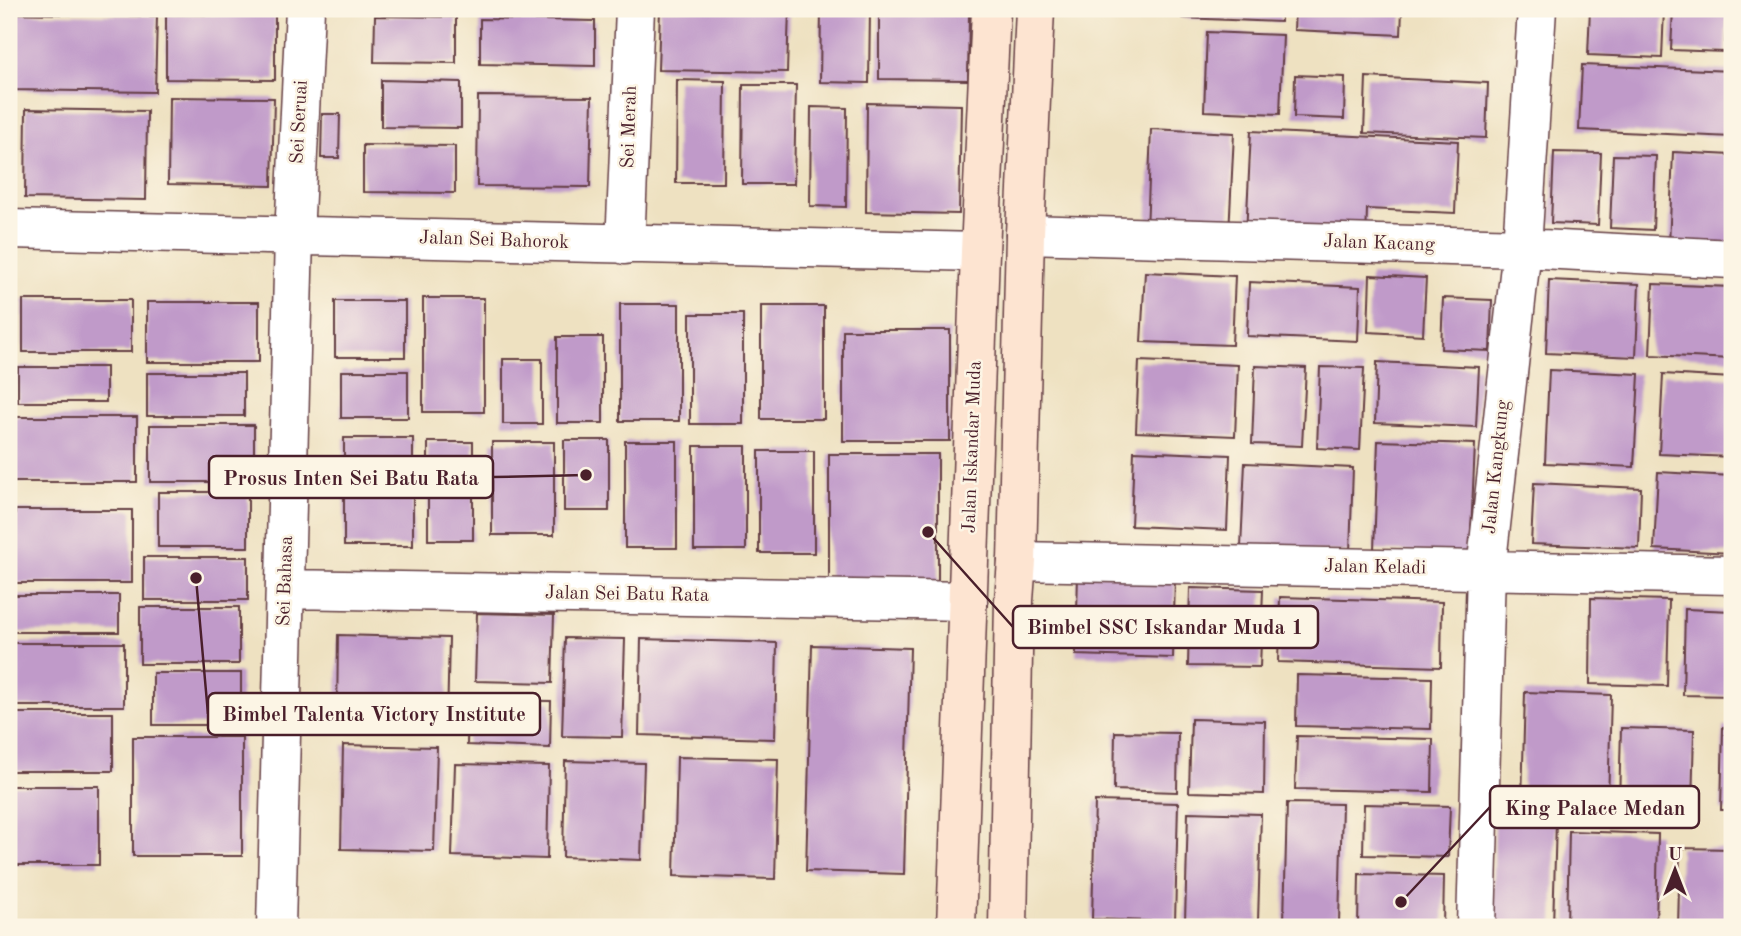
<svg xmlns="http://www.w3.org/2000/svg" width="1741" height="936" font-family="'Old Standard TT',serif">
<rect width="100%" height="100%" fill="#fcf5e5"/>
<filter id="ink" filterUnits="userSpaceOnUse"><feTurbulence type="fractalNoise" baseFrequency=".0143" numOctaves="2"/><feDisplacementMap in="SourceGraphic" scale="14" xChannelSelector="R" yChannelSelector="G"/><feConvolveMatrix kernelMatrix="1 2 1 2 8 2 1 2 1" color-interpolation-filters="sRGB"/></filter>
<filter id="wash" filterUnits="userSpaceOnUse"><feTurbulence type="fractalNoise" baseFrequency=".00686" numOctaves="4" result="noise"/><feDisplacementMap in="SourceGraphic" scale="28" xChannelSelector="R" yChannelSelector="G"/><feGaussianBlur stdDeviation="1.57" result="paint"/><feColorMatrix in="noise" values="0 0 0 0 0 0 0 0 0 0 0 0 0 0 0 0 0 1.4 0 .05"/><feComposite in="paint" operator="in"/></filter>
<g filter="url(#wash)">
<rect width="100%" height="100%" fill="#eee1c1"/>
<g id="blocks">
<path fill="#c09ac9" d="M 660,9 L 789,9 L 787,72 L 658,70 Z
M 821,9 L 870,9 L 869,83 L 820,82 Z
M 1182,9 L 1281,9 L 1281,22 L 1182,18 Z
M 1295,9 L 1402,9 L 1401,35 L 1294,30 Z
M 1590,9 L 1664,9 L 1662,58 L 1588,55 Z
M 1673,9 L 1727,9 L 1725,52 L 1671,50 Z
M 879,11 L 969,13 L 968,80 L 879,79 Z
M 9,13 L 157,16 L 155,92 L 9,90 Z
M 166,14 L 275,15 L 275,80 L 166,79 Z
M 375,16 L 456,17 L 456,63 L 374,62 Z
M 480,19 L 595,21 L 595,66 L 480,64 Z
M 1207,32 L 1283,35 L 1280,114 L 1204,111 Z
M 1582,65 L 1732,71 L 1732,137 L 1579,130 Z
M 1295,75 L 1345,77 L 1344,119 L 1294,117 Z
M 1366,77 L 1488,83 L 1486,138 L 1364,133 Z
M 381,80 L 461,82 L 461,128 L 381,127 Z
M 677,80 L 725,81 L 724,183 L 676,183 Z
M 743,85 L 796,85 L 794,184 L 742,184 Z
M 478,96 L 592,97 L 590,187 L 477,186 Z
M 169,97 L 274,98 L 272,186 L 168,184 Z
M 867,103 L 961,105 L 959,214 L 866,212 Z
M 811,107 L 847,108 L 846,207 L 810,206 Z
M 26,109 L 147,111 L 146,200 L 25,198 Z
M 322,114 L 340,114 L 339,158 L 321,158 Z
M 1151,129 L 1234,133 L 1229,234 L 1147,231 Z
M 1251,131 L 1458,141 L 1455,213 L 1367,209 L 1366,240 L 1246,235 Z
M 363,145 L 455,146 L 455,193 L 363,192 Z
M 1554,152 L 1601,153 L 1598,225 L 1551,223 Z
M 1673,152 L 1732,155 L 1732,249 L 1669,246 Z
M 1613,155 L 1656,156 L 1653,230 L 1610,228 Z
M 1145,272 L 1235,276 L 1232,345 L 1141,342 Z
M 1370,275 L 1426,278 L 1423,335 L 1368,332 Z
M 1549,280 L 1639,284 L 1636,357 L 1546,353 Z
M 1249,282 L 1360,287 L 1358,341 L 1247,336 Z
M 1653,284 L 1732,287 L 1732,359 L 1650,355 Z
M 423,298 L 484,298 L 484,412 L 423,412 Z
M 1443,298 L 1492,300 L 1490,351 L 1441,349 Z
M 23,300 L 131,300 L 131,352 L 23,352 Z
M 335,301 L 405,301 L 405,357 L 335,357 Z
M 147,302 L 259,302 L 259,362 L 147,362 Z
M 620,304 L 679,304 L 679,421 L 620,421 Z
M 761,306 L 824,306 L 824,419 L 761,419 Z
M 690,314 L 743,314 L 743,424 L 690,424 Z
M 843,330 L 950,330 L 950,441 L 843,441 Z
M 557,337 L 603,337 L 603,423 L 557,423 Z
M 503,359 L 542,359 L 542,424 L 503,424 Z
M 1139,361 L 1238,365 L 1235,436 L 1136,432 Z
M 1377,362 L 1479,367 L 1476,427 L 1375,423 Z
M 1255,366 L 1306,368 L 1302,446 L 1252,444 Z
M 18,367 L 106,367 L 106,402 L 18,402 Z
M 1320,367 L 1364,368 L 1360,450 L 1317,448 Z
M 1549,370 L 1639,374 L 1634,467 L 1545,463 Z
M 341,371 L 408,371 L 408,418 L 341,418 Z
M 147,373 L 244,373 L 244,416 L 147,416 Z
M 1663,374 L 1732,378 L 1732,457 L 1659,454 Z
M 9,417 L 137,417 L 137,482 L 9,482 Z
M 150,425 L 254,425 L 254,482 L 150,482 Z
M 344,438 L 413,438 L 413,546 L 344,546 Z
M 564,440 L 609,440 L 609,511 L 564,511 Z
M 625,441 L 677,441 L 677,548 L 625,548 Z
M 1378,441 L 1475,444 L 1470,554 L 1374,550 Z
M 428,442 L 473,442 L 473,540 L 428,540 Z
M 492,442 L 554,442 L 554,535 L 492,535 Z
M 694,446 L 746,446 L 746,550 L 694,550 Z
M 759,451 L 814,451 L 814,553 L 759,553 Z
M 1134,451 L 1230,455 L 1227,530 L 1131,526 Z
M 829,454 L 938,454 L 938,583 L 829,583 Z
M 1245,463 L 1353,468 L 1350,552 L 1241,547 Z
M 1658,472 L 1732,476 L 1732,553 L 1654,549 Z
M 1534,483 L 1641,488 L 1639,548 L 1531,544 Z
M 158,492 L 248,492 L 248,547 L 158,547 Z
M 15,510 L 132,510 L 132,583 L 15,583 Z
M 144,557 L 248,557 L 248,600 L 144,600 Z
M 1078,574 L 1175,577 L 1173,658 L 1076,655 Z
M 1190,588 L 1263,590 L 1260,667 L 1188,666 Z
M 13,595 L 119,595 L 119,632 L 13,632 Z
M 1280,597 L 1442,602 L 1441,667 L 1278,662 Z
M 1591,598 L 1669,600 L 1667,686 L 1590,684 Z
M 140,607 L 239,607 L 239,664 L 140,664 Z
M 1685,609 L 1732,611 L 1732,696 L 1683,695 Z
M 477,613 L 554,615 L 552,683 L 475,681 Z
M 338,635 L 449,638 L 447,723 L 337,720 Z
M 565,638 L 625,639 L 622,737 L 562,736 Z
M 641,639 L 777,643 L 775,739 L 639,735 Z
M 9,643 L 124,643 L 124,706 L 9,706 Z
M 812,645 L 910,648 L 904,874 L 806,871 Z
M 153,673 L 241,673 L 241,725 L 153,725 Z
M 1297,675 L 1432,678 L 1431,729 L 1296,726 Z
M 1525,692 L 1611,695 L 1608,804 L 1522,801 Z
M 468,700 L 551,701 L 550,748 L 467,745 Z
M 9,713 L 113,713 L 113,771 L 9,771 Z
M 1191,719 L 1265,721 L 1264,794 L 1189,792 Z
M 1723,727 L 1732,727 L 1732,810 L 1721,810 Z
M 1621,728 L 1694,730 L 1692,806 L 1619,804 Z
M 1115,732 L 1178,733 L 1177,792 L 1114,790 Z
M 1297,736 L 1433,739 L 1432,792 L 1295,789 Z
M 133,737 L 242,737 L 242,856 L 133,856 Z
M 343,745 L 437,747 L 434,851 L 341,849 Z
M 677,757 L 778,759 L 775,879 L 674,876 Z
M 565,761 L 644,763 L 641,860 L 563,857 Z
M 455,764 L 549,766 L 547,859 L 452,856 Z
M 9,786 L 99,786 L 99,865 L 9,865 Z
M 1095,801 L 1178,803 L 1175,922 L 1092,919 Z
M 1287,803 L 1342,804 L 1339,923 L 1284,922 Z
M 1364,804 L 1450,806 L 1448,857 L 1363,855 Z
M 1188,812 L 1261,814 L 1258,922 L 1185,921 Z
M 1495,818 L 1556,820 L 1553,927 L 1493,927 Z
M 1569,831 L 1658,834 L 1656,927 L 1567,927 Z
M 1680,848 L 1732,849 L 1732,927 L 1678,927 Z
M 1359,874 L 1444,876 L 1443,927 L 1358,927 Z"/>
</g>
</g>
<g filter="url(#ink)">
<use href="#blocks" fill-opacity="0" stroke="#633c42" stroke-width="2"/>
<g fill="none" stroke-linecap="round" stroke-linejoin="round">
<defs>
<path id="minor" d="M 9,229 L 980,252
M 1025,234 L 1522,248 L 1732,259
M 625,245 L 635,9
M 1017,561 L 1732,575
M 286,589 L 968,601
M 276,927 L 294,236 L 305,9
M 1476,927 L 1486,570 L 1522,248 L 1537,9"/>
<path id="secondary" d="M 956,927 L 980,252 L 991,9
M 1008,927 L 1014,600 L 1017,561 L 1025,234 L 1035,9"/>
</defs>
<use href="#minor" stroke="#633c42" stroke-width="41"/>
<use href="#secondary" stroke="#633c42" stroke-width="41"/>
<use href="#minor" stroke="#fff" stroke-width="38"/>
<use href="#secondary" stroke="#fde4d1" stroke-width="38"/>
</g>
</g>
<g text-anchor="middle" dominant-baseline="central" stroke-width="5" stroke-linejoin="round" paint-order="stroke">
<g font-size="19" fill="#4a1f2b" stroke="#fcf5e5">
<text transform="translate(300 122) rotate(-87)">Sei Seruai</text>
<text transform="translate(630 127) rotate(-88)">Sei Merah</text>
<text transform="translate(494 241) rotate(2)">Jalan Sei Bahorok</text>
<text transform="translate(1379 244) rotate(2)">Jalan Kacang</text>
<text transform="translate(973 447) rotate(-88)">Jalan Iskandar Muda</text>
<text transform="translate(1497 467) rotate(-84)">Jalan Kangkung</text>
<text transform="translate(1375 568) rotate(1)">Jalan Keladi</text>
<text transform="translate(286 581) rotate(-88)">Sei Bahasa</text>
<text transform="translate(627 595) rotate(1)">Jalan Sei Batu Rata</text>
</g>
</g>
<path fill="none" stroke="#4a1f2b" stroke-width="2.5" d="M586 475L493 477M928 532L1013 627M196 578L208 714M1401 902L1490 807"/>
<g fill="#4a1f2b" stroke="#fcf5e5" stroke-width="2.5">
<circle cx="586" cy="475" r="7"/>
<circle cx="928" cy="532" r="7"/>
<circle cx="196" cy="578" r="7"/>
<circle cx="1401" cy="902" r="7"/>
</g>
<g fill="#fcf5e5" stroke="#4a1f2b" stroke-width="2.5">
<rect x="209" y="456" width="284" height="42" rx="7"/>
<rect x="1013" y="606" width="305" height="42" rx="7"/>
<rect x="208" y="693" width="332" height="42" rx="7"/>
<rect x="1490" y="786" width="209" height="42" rx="7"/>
</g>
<g font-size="21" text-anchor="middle" font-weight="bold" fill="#4a1f2b">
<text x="351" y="485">Prosus Inten Sei Batu Rata</text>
<text x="1165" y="634">Bimbel SSC Iskandar Muda 1</text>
<text x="374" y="721">Bimbel Talenta Victory Institute</text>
<text x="1595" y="815">King Palace Medan</text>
</g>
<rect width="1741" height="936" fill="none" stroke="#fcf5e5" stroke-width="35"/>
<g transform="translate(1675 870)" stroke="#fcf5e5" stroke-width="5" paint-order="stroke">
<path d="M0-5L12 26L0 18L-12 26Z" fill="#4a1f2b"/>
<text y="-10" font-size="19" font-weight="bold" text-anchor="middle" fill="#4a1f2b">U</text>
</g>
</svg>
